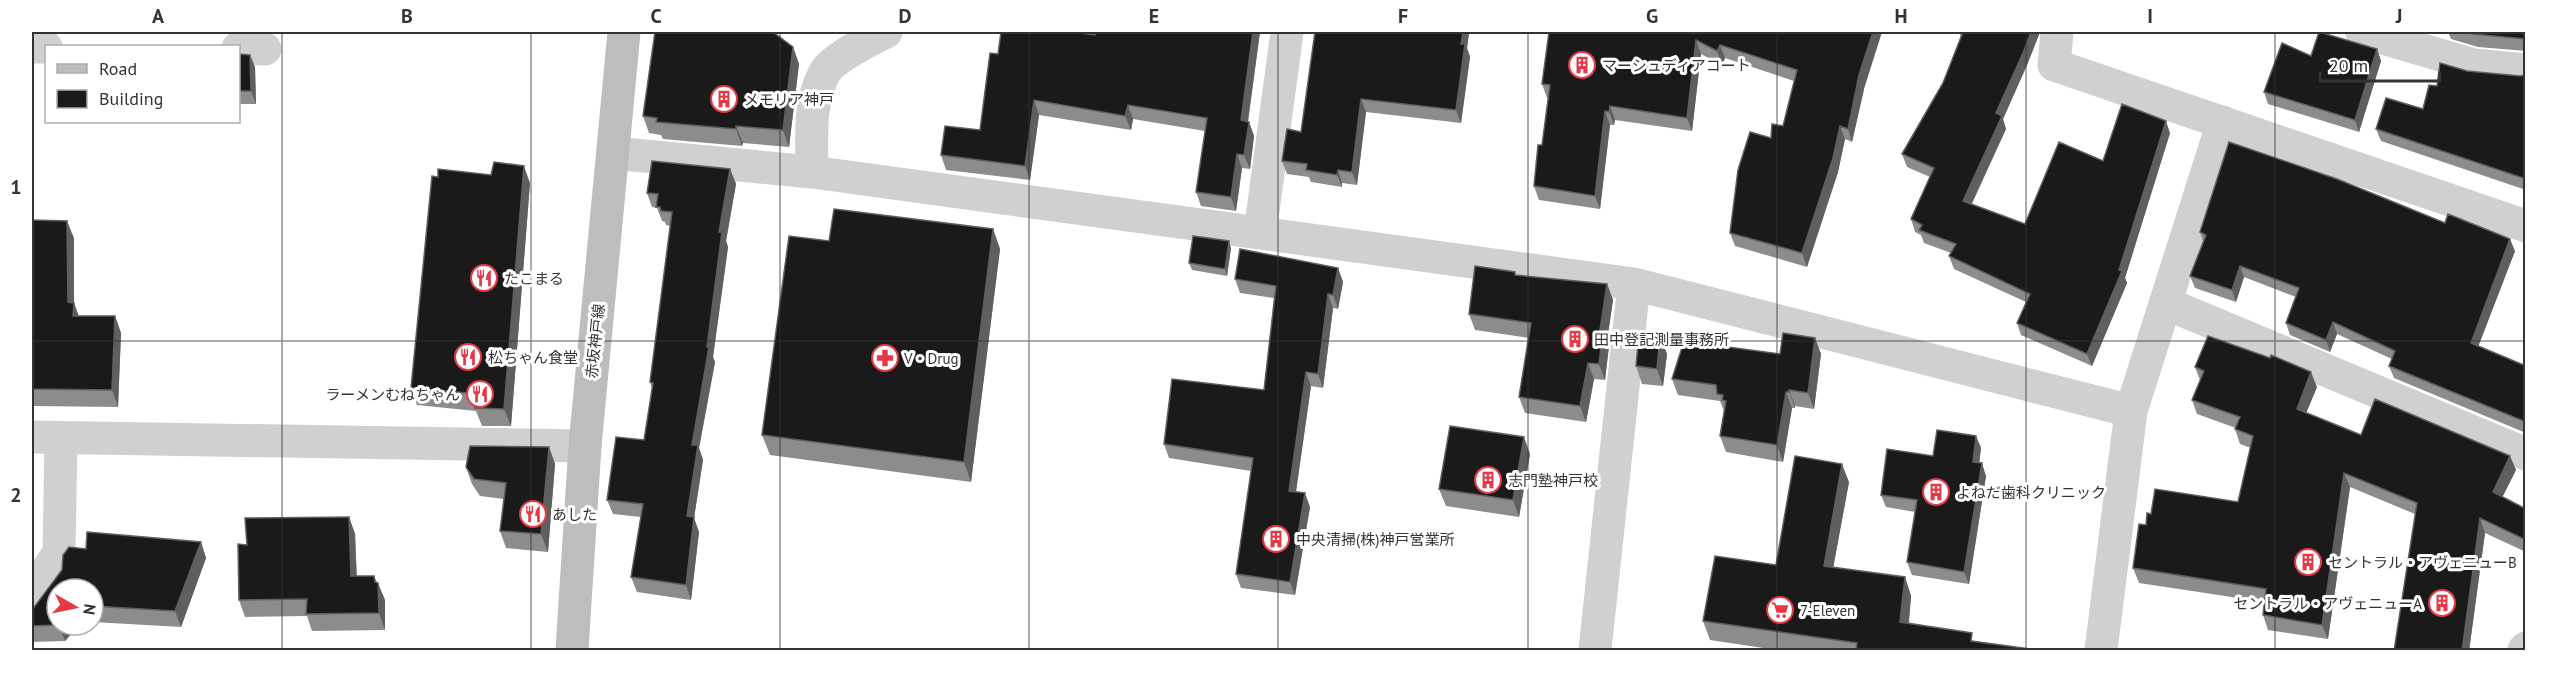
<svg xmlns="http://www.w3.org/2000/svg" width="2557" height="682" font-family="'PT Sans','Noto Sans JP',sans-serif">
<rect width="100%" height="100%" fill="#fff"/>
<g fill="none" stroke-linecap="round" stroke-linejoin="round">
<path stroke="#d0d0d0" stroke-width="33" d="M 2057,32 L 2054,65 L 2526,226
M 2362,32 L 2474,65 L 2526,70
M 32,47 L 46,47
M 238,48 L 265,49
M 613,153 L 812,172 L 1634,284 L 2131,411
M 812,172 C 812,140 808,102 825,72 C 832,59 871,39 886,32
M 1260,233 L 1287,32
M 2165,303 L 2526,454
M 32,437 L 585,446
M 32,592 L 59,553 L 61,438
M 1595,650 L 1634,284
M 2101,650 L 2131,411 L 2223,122
M 2524,650 L 2526,648"/>
<path stroke="#bdbdbd" stroke-width="33" d="M 572,650 L 585,446 L 624,32"/>
</g>
<path fill="#8c8c8c" d="M 1095,32 L 1260,32 L 1248,122 L 1249,122 L 1254,136 L 1250,169 L 1242,168 L 1236,211 L 1201,206 L 1196,192 L 1205,131 L 1133,119 L 1131,130 L 1039,115 L 1030,180 L 946,170 L 941,155 L 980,130 L 1095,35 Z
M 1549,32 L 1811,32 L 1864,89 L 1852,142 L 1845,139 L 1838,172 L 1807,267 L 1735,246 L 1730,233 L 1771,138 L 1783,126 L 1794,81 L 1725,58 L 1722,65 L 1701,54 L 1692,131 L 1615,120 L 1614,125 L 1610,125 L 1600,209 L 1539,200 L 1534,186 L 1542,145 L 1548,98 L 1547,98 L 1542,84 Z
M 1959,32 L 2040,32 L 2027,65 L 2003,119 L 2006,129 L 1972,204 L 2025,224 L 2103,161 L 2170,133 L 2125,278 L 2127,283 L 2092,366 L 2021,335 L 2017,323 L 2026,302 L 1954,269 L 1949,256 L 1951,253 L 1924,243 L 1921,235 L 1915,232 L 1911,219 L 1930,177 L 1907,167 L 1902,154 L 1943,83 L 1961,37 Z
M 2448,32 L 2526,32 L 2526,51 L 2478,47 L 2451,39 Z
M 1469,33 L 1467,48 L 1470,57 L 1461,123 L 1366,112 L 1357,185 L 1342,183 L 1342,187 L 1311,182 L 1309,177 L 1287,174 L 1282,161 L 1301,132 Z
M 793,47 L 799,64 L 789,147 L 743,143 L 742,146 L 663,139 L 661,135 L 649,133 L 643,116 Z
M 2377,49 L 2381,61 L 2359,132 L 2268,104 L 2264,92 L 2311,56 Z
M 238,54 L 250,55 L 255,67 L 256,104 L 238,104 Z
M 2467,71 L 2520,76 L 2526,75 L 2526,190 L 2381,141 L 2376,129 L 2423,109 L 2437,86 Z
M 730,169 L 736,184 L 726,241 L 728,247 L 713,357 L 715,362 L 699,448 L 703,460 L 694,518 L 699,532 L 691,600 L 637,592 L 631,577 L 641,517 L 613,514 L 607,500 L 644,440 L 652,388 L 650,382 L 670,226 L 666,225 L 665,222 L 662,221 L 657,208 L 652,207 L 647,193 Z
M 438,177 L 530,183 L 511,426 L 482,426 L 476,411 L 417,405 L 411,388 Z
M 32,220 L 74,238 L 74,303 L 79,316 L 115,316 L 121,333 L 118,407 L 32,406 Z
M 993,229 L 1000,249 L 971,482 L 770,455 L 762,435 Z
M 2200,232 L 2515,251 L 2478,346 L 2526,366 L 2526,433 L 2394,378 L 2389,366 L 2392,359 L 2337,334 L 2330,352 L 2290,335 L 2286,323 L 2296,297 L 2244,277 L 2236,302 L 2195,288 L 2190,276 L 2203,242 Z
M 1231,248 L 1227,276 L 1192,270 L 1189,263 Z
M 1338,268 L 1343,282 L 1338,309 L 1333,308 L 1323,388 L 1311,386 L 1296,492 L 1310,507 L 1295,595 L 1241,588 L 1236,574 L 1251,471 L 1169,458 L 1164,444 L 1264,390 L 1274,298 L 1240,293 L 1235,279 Z
M 1517,276 L 1607,284 L 1613,300 L 1607,341 L 1609,346 L 1605,380 L 1594,379 L 1586,422 L 1525,413 L 1519,397 L 1529,338 L 1475,330 L 1469,314 Z
M 1660,337 L 1667,354 L 1663,386 L 1642,384 L 1636,366 Z
M 1815,338 L 1821,354 L 1814,409 L 1795,406 L 1795,408 L 1792,408 L 1783,462 L 1726,452 L 1720,436 L 1724,411 L 1720,401 L 1678,395 L 1672,379 L 1780,354 Z
M 2195,367 L 2317,387 L 2306,413 L 2361,435 L 2510,456 L 2516,470 L 2502,497 L 2526,509 L 2526,552 L 2485,533 L 2469,651 L 2394,651 L 2415,514 L 2350,487 L 2328,639 L 2268,630 L 2263,615 L 2265,602 L 2139,583 L 2133,568 L 2146,525 L 2151,514 L 2238,502 L 2251,448 L 2240,444 L 2235,429 L 2236,428 L 2197,414 L 2192,400 L 2200,380 Z
M 1976,436 L 1981,448 L 1979,462 L 1986,476 L 1969,584 L 1912,575 L 1907,562 L 1915,512 L 1886,507 L 1881,495 L 1933,456 Z
M 549,447 L 555,464 L 548,552 L 506,548 L 500,531 L 504,499 L 480,496 L 472,484 L 466,467 Z
M 1530,454 L 1519,517 L 1446,506 L 1439,489 Z
M 1849,482 L 1833,568 L 1905,577 L 1911,596 L 1909,624 L 1975,641 L 2046,651 L 1784,651 L 1710,640 L 1703,621 L 1776,565 Z
M 349,517 L 355,534 L 357,576 L 374,576 L 385,600 L 385,630 L 312,631 L 307,616 L 245,617 L 239,600 L 247,545 Z
M 201,542 L 206,558 L 181,627 L 93,622 L 93,589 L 57,625 L 79,625 L 65,641 L 32,642 L 32,610 L 86,549 Z"/>
<path fill="#5f5f5f" d="M 1253,32 L 1260,32 L 1246,135 L 1241,120 Z
M 1463,32 L 1469,32 L 1469,33 L 1467,48 L 1470,57 L 1461,123 L 1456,110 L 1461,44 Z
M 1873,32 L 1882,32 L 1864,89 L 1852,142 L 1848,129 L 1859,75 Z
M 2031,32 L 2040,32 L 2027,65 L 2003,119 L 2006,129 L 1967,213 L 1963,201 L 1996,113 Z
M 1696,40 L 1701,54 L 1692,131 L 1687,118 Z
M 1720,45 L 1725,58 L 1722,65 L 1717,51 Z
M 793,47 L 799,64 L 789,147 L 783,130 Z
M 2377,49 L 2381,61 L 2359,132 L 2355,120 Z
M 250,55 L 255,67 L 256,104 L 251,91 Z
M 1361,99 L 1366,112 L 1357,185 L 1352,172 Z
M 1034,100 L 1039,115 L 1030,180 L 1025,166 Z
M 1128,105 L 1133,119 L 1131,130 L 1125,116 Z
M 1610,106 L 1615,120 L 1614,125 L 1609,112 Z
M 1605,111 L 1610,125 L 1600,209 L 1595,196 Z
M 2166,121 L 2170,133 L 2125,278 L 2127,283 L 2092,366 L 2087,354 L 2119,270 Z
M 1249,122 L 1254,136 L 1250,169 L 1244,155 Z
M 736,126 L 743,143 L 742,146 L 736,129 Z
M 1840,126 L 1845,139 L 1838,172 L 1807,267 L 1802,253 Z
M 1237,154 L 1242,168 L 1236,211 L 1231,197 Z
M 524,166 L 530,183 L 511,426 L 504,409 Z
M 730,169 L 736,184 L 726,241 L 728,247 L 713,357 L 715,362 L 699,448 L 703,460 L 694,518 L 699,532 L 691,600 L 686,585 L 687,516 L 692,445 L 707,347 L 719,232 Z
M 1338,170 L 1342,183 L 1342,187 L 1337,175 Z
M 67,221 L 74,238 L 74,303 L 80,320 L 79,333 L 68,302 Z
M 993,229 L 1000,249 L 971,482 L 964,462 Z
M 2510,239 L 2515,251 L 2475,355 L 2471,343 Z
M 1229,241 L 1231,248 L 1227,276 L 1225,269 Z
M 2240,266 L 2244,277 L 2236,302 L 2232,290 Z
M 1338,268 L 1343,282 L 1338,309 L 1333,295 Z
M 1607,284 L 1613,300 L 1607,341 L 1609,346 L 1605,380 L 1599,364 L 1600,330 Z
M 1328,294 L 1333,308 L 1323,388 L 1318,374 Z
M 115,316 L 121,333 L 118,407 L 112,390 Z
M 2333,322 L 2337,334 L 2330,352 L 2326,340 Z
M 1660,337 L 1667,354 L 1663,386 L 1657,369 Z
M 1815,338 L 1821,354 L 1814,409 L 1808,393 Z
M 1588,363 L 1594,379 L 1586,422 L 1580,406 Z
M 1306,372 L 1311,386 L 1294,505 L 1289,491 Z
M 2311,372 L 2317,387 L 2302,423 L 2297,409 Z
M 1789,390 L 1795,406 L 1795,408 L 1789,392 Z
M 1786,392 L 1792,408 L 1783,462 L 1777,445 Z
M 1976,436 L 1981,448 L 1978,474 L 1973,462 Z
M 1524,437 L 1530,454 L 1519,517 L 1513,500 Z
M 549,447 L 555,464 L 548,552 L 541,534 Z
M 2510,456 L 2516,470 L 2498,506 L 2493,492 Z
M 1982,463 L 1986,476 L 1969,584 L 1964,572 Z
M 1842,464 L 1849,482 L 1830,585 L 1824,566 Z
M 2344,473 L 2350,487 L 2328,639 L 2322,625 Z
M 1305,493 L 1310,507 L 1295,595 L 1290,582 Z
M 349,517 L 355,534 L 357,593 L 351,576 Z
M 2480,518 L 2485,533 L 2469,651 L 2462,651 Z
M 201,542 L 206,558 L 181,627 L 175,611 Z
M 374,576 L 378,589 L 378,583 L 385,600 L 385,630 L 379,613 Z
M 1905,577 L 1911,596 L 1907,641 L 1900,622 Z
M 59,625 L 79,625 L 65,641 Z"/>
<path fill="#1a1a1a" stroke="#5f5f5f" stroke-width="1.5" d="M 655,32 L 773,32 L 793,47 L 783,130 L 736,126 L 736,129 L 656,122 L 657,118 L 643,116 Z
M 1001,32 L 1072,32 L 1095,35 L 1095,32 L 1253,32 L 1241,120 L 1249,122 L 1244,155 L 1237,154 L 1231,197 L 1196,192 L 1207,118 L 1128,105 L 1125,116 L 1034,100 L 1025,166 L 941,155 L 945,126 L 980,130 L 990,53 L 998,54 Z
M 1315,32 L 1463,32 L 1461,44 L 1465,44 L 1456,110 L 1361,99 L 1352,172 L 1338,170 L 1337,175 L 1306,170 L 1307,164 L 1282,161 L 1287,129 L 1301,132 Z
M 1549,32 L 1873,32 L 1859,75 L 1848,129 L 1840,126 L 1833,158 L 1802,253 L 1730,233 L 1738,170 L 1750,132 L 1771,138 L 1772,124 L 1783,126 L 1797,70 L 1720,45 L 1717,51 L 1696,40 L 1687,118 L 1610,106 L 1609,112 L 1605,111 L 1595,196 L 1534,186 L 1538,145 L 1542,145 L 1550,85 L 1542,84 Z
M 1963,32 L 2031,32 L 2023,53 L 1996,113 L 2002,116 L 1963,201 L 2025,224 L 2059,142 L 2103,161 L 2122,104 L 2166,121 L 2119,270 L 2122,271 L 2087,354 L 2017,323 L 2030,294 L 1949,256 L 1956,244 L 1919,230 L 1922,225 L 1911,219 L 1934,168 L 1902,154 L 1943,83 Z
M 2319,32 L 2377,49 L 2355,120 L 2264,92 L 2282,43 L 2311,56 Z
M 2465,32 L 2526,32 L 2526,39 L 2473,34 Z
M 238,54 L 250,55 L 251,91 L 238,91 Z
M 2440,63 L 2467,71 L 2520,76 L 2526,75 L 2526,179 L 2376,129 L 2386,98 L 2423,109 L 2429,85 L 2437,86 Z
M 2229,142 L 2337,179 L 2445,223 L 2448,214 L 2510,239 L 2471,343 L 2526,366 L 2526,422 L 2389,366 L 2395,351 L 2333,322 L 2326,340 L 2286,323 L 2299,288 L 2240,266 L 2232,290 L 2190,276 L 2206,235 L 2200,232 Z
M 652,161 L 730,169 L 719,232 L 722,232 L 707,347 L 709,347 L 692,445 L 698,445 L 687,516 L 694,517 L 686,585 L 631,577 L 643,504 L 607,500 L 616,437 L 644,440 L 653,383 L 650,382 L 672,212 L 661,211 L 660,207 L 656,207 L 658,194 L 647,193 Z
M 494,162 L 524,166 L 504,409 L 475,408 L 478,394 L 411,388 L 432,176 L 438,177 L 438,169 L 491,175 Z
M 834,209 L 993,229 L 964,462 L 762,435 L 789,236 L 829,241 Z
M 32,220 L 67,221 L 68,302 L 74,303 L 73,316 L 115,316 L 112,390 L 32,389 Z
M 1193,236 L 1229,241 L 1225,269 L 1189,263 Z
M 1240,249 L 1338,268 L 1333,295 L 1328,294 L 1318,374 L 1306,372 L 1289,491 L 1305,493 L 1290,582 L 1236,574 L 1253,458 L 1164,444 L 1172,379 L 1264,390 L 1276,286 L 1235,279 Z
M 1475,266 L 1515,272 L 1515,275 L 1607,284 L 1600,330 L 1603,330 L 1599,364 L 1588,363 L 1580,406 L 1519,397 L 1531,323 L 1469,314 Z
M 1783,333 L 1815,338 L 1808,393 L 1789,390 L 1789,392 L 1786,392 L 1777,445 L 1720,436 L 1726,401 L 1722,400 L 1723,395 L 1717,394 L 1716,385 L 1672,379 L 1684,341 L 1780,354 Z
M 1639,334 L 1660,337 L 1657,369 L 1636,366 Z
M 2208,336 L 2270,358 L 2271,355 L 2311,372 L 2297,409 L 2361,435 L 2375,399 L 2510,456 L 2493,492 L 2526,509 L 2526,540 L 2480,518 L 2462,651 L 2394,651 L 2417,503 L 2344,473 L 2322,625 L 2263,615 L 2266,589 L 2133,568 L 2139,524 L 2146,525 L 2147,513 L 2151,514 L 2155,489 L 2238,502 L 2253,436 L 2235,429 L 2240,417 L 2192,400 L 2204,371 L 2195,367 Z
M 1450,426 L 1524,437 L 1513,500 L 1439,489 Z
M 1937,430 L 1976,436 L 1973,462 L 1982,463 L 1964,572 L 1907,562 L 1917,500 L 1881,495 L 1887,449 L 1933,456 Z
M 470,446 L 549,447 L 541,534 L 500,531 L 506,483 L 474,479 L 466,467 Z
M 1795,456 L 1842,464 L 1824,566 L 1905,577 L 1900,622 L 1972,633 L 1971,641 L 2046,651 L 1856,651 L 1857,643 L 1703,621 L 1715,556 L 1776,565 Z
M 349,517 L 351,576 L 374,576 L 375,582 L 378,583 L 379,613 L 306,614 L 307,599 L 239,600 L 238,544 L 247,545 L 245,518 Z
M 87,532 L 201,542 L 175,611 L 93,606 L 93,589 L 57,589 L 57,625 L 32,626 L 32,610 L 62,570 L 63,555 L 69,547 L 86,549 Z"/>
<path fill="none" stroke="#333" stroke-width="1.5" stroke-opacity="0.55" d="M 282,32 L 282,650M 531,32 L 531,650M 780,32 L 780,650M 1029,32 L 1029,650M 1278,32 L 1278,650M 1528,32 L 1528,650M 1777,32 L 1777,650M 2026,32 L 2026,650M 2275,32 L 2275,650M 32,341 L 2526,341"/>
<defs>
<symbol id="building-ring" viewBox="-11 -11 22 22"><circle r="9.5" fill="#fff" stroke="#e63946" stroke-width="1.5"/><path d="M-4-6H4V6H1V3H-1V6H-4ZM-2.5-4.3h1.7v1.8h-1.7ZM.8-4.3h1.7v1.8H.8ZM-2.5-1h1.7V.8h-1.7ZM.8-1h1.7V.8H.8Z" fill="#e63946"/></symbol>
<symbol id="restaurant-ring" viewBox="-11 -11 22 22"><circle r="9.5" fill="#fff" stroke="#e63946" stroke-width="1.5"/><path d="M-5-6h1v4h1v-4h1v4h1v-4h1v5L-1.5 .5V6h-2V.5L-5-1ZM5-6V6H3V1.5H1.5Q1.5-4 5-6Z" fill="#e63946"/></symbol>
<symbol id="pharmacy-ring" viewBox="-11 -11 22 22"><circle r="9.5" fill="#fff" stroke="#e63946" stroke-width="1.5"/><path d="M-2-6h4v4h4v4h-4v4h-4v-4h-4v-4h4Z" fill="#e63946"/></symbol>
<symbol id="supermarket-ring" viewBox="-11 -11 22 22"><circle r="9.5" fill="#fff" stroke="#e63946" stroke-width="1.5"/><path d="M-6-5.5h2.5l.6 2H6L4.5 2H-2.5L-4.4-4H-6ZM-1.5 3.2a1.3 1.3 0 1 0 .1 0ZM3 3.2a1.3 1.3 0 1 0 .1 0Z" fill="#e63946"/></symbol>
</defs>
<g fill-rule="evenodd">
<use href="#building-ring" x="1567" y="50" width="30" height="30"/>
<use href="#building-ring" x="709" y="84" width="30" height="30"/>
<use href="#restaurant-ring" x="469" y="263" width="30" height="30"/>
<use href="#building-ring" x="1560" y="324" width="30" height="30"/>
<use href="#restaurant-ring" x="453" y="342" width="30" height="30"/>
<use href="#pharmacy-ring" x="870" y="343" width="30" height="30"/>
<use href="#restaurant-ring" x="465" y="379" width="30" height="30"/>
<use href="#building-ring" x="1473" y="465" width="30" height="30"/>
<use href="#building-ring" x="1921" y="477" width="30" height="30"/>
<use href="#restaurant-ring" x="518" y="499" width="30" height="30"/>
<use href="#building-ring" x="1261" y="524" width="30" height="30"/>
<use href="#building-ring" x="2293" y="547" width="30" height="30"/>
<use href="#building-ring" x="2427" y="588" width="30" height="30"/>
<use href="#supermarket-ring" x="1765" y="595" width="30" height="30"/>
</g>
<g text-anchor="middle" dominant-baseline="central" stroke-width="6" stroke-linejoin="round" paint-order="stroke">
<g font-size="15" fill="#333" stroke="#fff" text-anchor="start">
<text x="1602" y="65">マーシュディアコート</text>
<text x="744" y="99">メモリア神戸</text>
<text x="504" y="278">たこまる</text>
<text x="1594" y="339">田中登記測量事務所</text>
<text x="488" y="357">松ちゃん食堂</text>
<text x="904" y="358">V・Drug</text>
<text x="460" y="394" text-anchor="end">ラーメンむねちゃん</text>
<text x="1508" y="480">志門塾神戸校</text>
<text x="1956" y="492">よねだ歯科クリニック</text>
<text x="552" y="514">あした</text>
<text x="1296" y="539">中央清掃(株)神戸営業所</text>
<text x="2328" y="562">セントラル・アヴェニューB</text>
<text x="2422" y="603" text-anchor="end">セントラル・アヴェニューA</text>
<text x="1800" y="610">7-Eleven</text>
</g>
<g font-size="15" fill="#333" stroke="#fff">
<text transform="translate(595 341) rotate(-84)">赤坂神戸線</text>
</g>
</g>
<rect width="2557" height="682" fill="none" stroke="#ffffff" stroke-width="66"/>
<rect x="45" y="45" width="195" height="78" fill="#ffffff" stroke="#adadad" stroke-width="1.5"/>
<rect x="57" y="64" width="30" height="9" fill="#bdbdbd" stroke="#adadad" stroke-width="1.5"/>
<text x="99" y="75" font-size="18" fill="#333333">Road</text>
<rect x="57" y="90" width="30" height="18" fill="#1a1a1a" stroke="#adadad" stroke-width="1.5"/>
<text x="99" y="105" font-size="18" fill="#333333">Building</text>
<g transform="translate(75 607) rotate(99)"><circle r="28" fill="#ffffff" stroke="#adadad" stroke-width="1.5"/>
<path d="M0-4.5L10 22L0 15L-10 22Z" fill="#e63946"/>
<text y="-9" font-size="16" font-weight="bold" text-anchor="middle" fill="#333333">N</text>
</g>
<path d="M2320 72v9h120v-9" fill="none" stroke="#333333" stroke-width="3"/>
<text x="2329" y="72" font-size="18" fill="#333333" stroke="#ffffff" stroke-width="4.5" paint-order="stroke">20 m</text>
<rect x="33" y="33" width="2491" height="616" fill="none" stroke="#333" stroke-width="2"/>
<g font-size="20" text-anchor="middle" font-weight="bold" fill="#333">
<text x="158" y="23">A</text>
<text x="407" y="23">B</text>
<text x="656" y="23">C</text>
<text x="905" y="23">D</text>
<text x="1154" y="23">E</text>
<text x="1403" y="23">F</text>
<text x="1652" y="23">G</text>
<text x="1901" y="23">H</text>
<text x="2150" y="23">I</text>
<text x="2399" y="23">J</text>
<text x="16" y="194">1</text>
<text x="16" y="502">2</text>
</g>
</svg>
